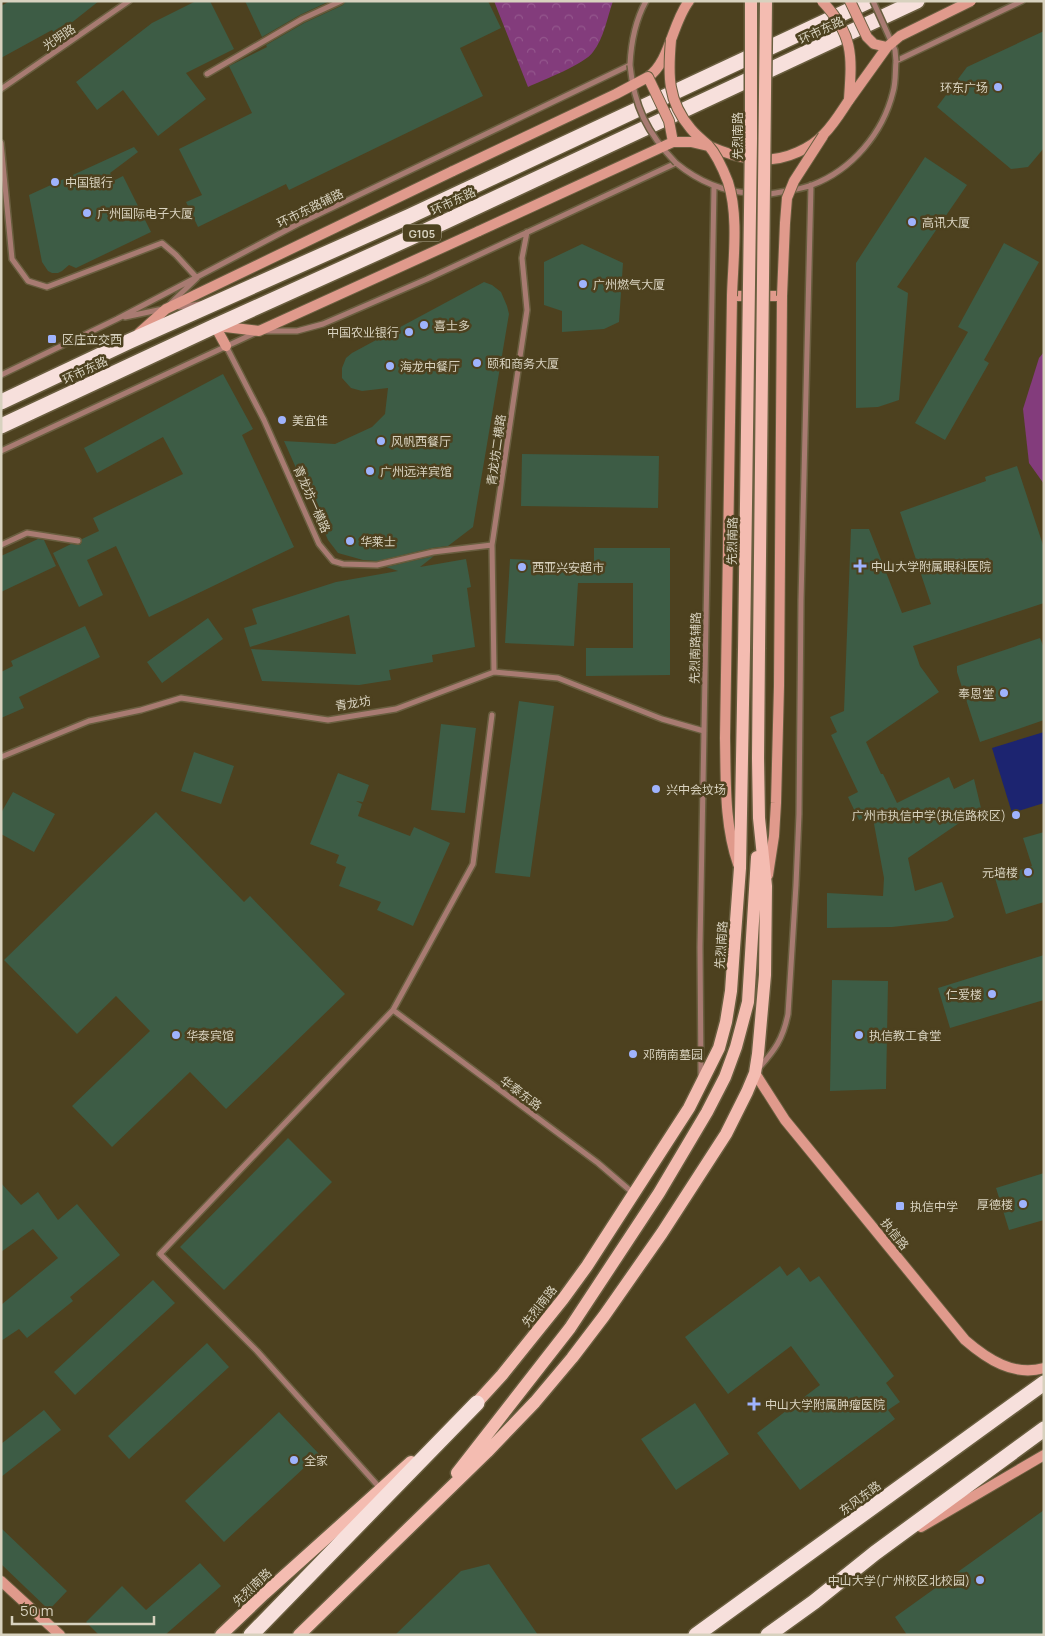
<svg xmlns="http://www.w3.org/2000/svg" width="1045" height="1636" font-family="Manrope,'Noto Sans SC',sans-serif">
<defs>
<pattern id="park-crowns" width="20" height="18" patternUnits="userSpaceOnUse" patternTransform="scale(1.25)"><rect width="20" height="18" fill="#833c7c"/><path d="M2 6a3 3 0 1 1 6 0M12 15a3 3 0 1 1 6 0" fill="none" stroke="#94578d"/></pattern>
</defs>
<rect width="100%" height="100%" fill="#4d411f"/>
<path fill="url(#park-crowns)" d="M 494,1 L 613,1 C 607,18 604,38 593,52 C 585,64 543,80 528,87 Z"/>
<path fill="#833c7c" d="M 1044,352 L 1044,484 L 1029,463 L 1023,409 L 1039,358 Z"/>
<path fill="#1c2470" d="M 1044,732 L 1044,803 L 1012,813 L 992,748 Z"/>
<path fill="#3d5c45" d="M 10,1 L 99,1 L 56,35 L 52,30 L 1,58 L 1,6 Z
M 196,1 L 210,1 L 234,49 L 186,73 L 206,99 L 158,136 L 123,90 L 97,110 L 76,82 L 152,23 Z
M 245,1 L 330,1 L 300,15 L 262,37 Z
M 345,1 L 488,1 L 501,28 L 460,48 L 483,96 L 289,190 L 286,184 L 198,227 L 186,202 L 202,195 L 179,149 L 252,113 L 229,66 L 267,47 L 266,45 L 304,23 L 343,5 Z
M 1044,31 L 1044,148 L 1028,167 L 1011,169 L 937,107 L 967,67 Z
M 134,147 L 138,152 L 110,173 L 115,180 L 123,176 L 151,232 L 76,268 L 69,265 L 62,271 L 58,273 L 52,273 L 48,271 L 42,262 L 29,195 Z
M 925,157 L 967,185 L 897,287 L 908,293 L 899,400 L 878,407 L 856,408 L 856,263 Z
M 1004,243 L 1039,262 L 984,360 L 989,363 L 945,440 L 915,423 L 968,332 L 958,327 Z
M 582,244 L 623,263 L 619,322 L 604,329 L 562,332 L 562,311 L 544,305 L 544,262 Z
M 484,282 L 492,285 L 501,292 L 507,306 L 509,314 L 473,527 L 448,546 L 432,548 L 377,561 L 363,560 L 338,553 L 328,540 L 284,441 L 335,444 L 372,427 L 385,414 L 388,388 L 362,391 L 351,388 L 342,378 L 342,368 L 346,358 L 352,353 Z
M 223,374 L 253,429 L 242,435 L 294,547 L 149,617 L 116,546 L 87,560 L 103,595 L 79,607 L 53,553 L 71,544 L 80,545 L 82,542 L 82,539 L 99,531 L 93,518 L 183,474 L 163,437 L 97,473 L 84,448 Z
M 522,454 L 659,456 L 658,508 L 521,506 Z
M 1017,466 L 1044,548 L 1044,603 L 913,646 L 920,666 L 939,692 L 866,742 L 881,774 L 883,774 L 897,803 L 949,777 L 954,789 L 974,779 L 981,808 L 908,858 L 915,891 L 942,882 L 954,917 L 947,921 L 892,927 L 827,928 L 827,893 L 883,896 L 884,878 L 872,813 L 859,820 L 848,797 L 858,792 L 831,735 L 837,732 L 830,717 L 844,711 L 851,529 L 869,529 L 902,613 L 931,604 L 900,512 L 986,481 L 985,477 Z
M 38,539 L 44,540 L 56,566 L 1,592 L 1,556 Z
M 594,548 L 670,548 L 670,675 L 586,676 L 586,648 L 633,648 L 633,583 L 578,583 L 574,646 L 505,643 L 510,559 L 594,563 Z
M 434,556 L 420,567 L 466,559 L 471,587 L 467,588 L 475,647 L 432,655 L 433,662 L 389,670 L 391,680 L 359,685 L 262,681 L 251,649 L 356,654 L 349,615 L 250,647 L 244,628 L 257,624 L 252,609 L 336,582 L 398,571 L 386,567 Z
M 208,618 L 223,639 L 162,683 L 147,662 Z
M 85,626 L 100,657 L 19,697 L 24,708 L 1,718 L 1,672 L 13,666 L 11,661 Z
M 1040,638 L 1044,648 L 1044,720 L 980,742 L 957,672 L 957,666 Z
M 519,701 L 554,706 L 530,877 L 495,873 Z
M 441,724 L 476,728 L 465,813 L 431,810 Z
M 194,752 L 234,766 L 221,804 L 181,791 Z
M 338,773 L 369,785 L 363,802 L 356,801 L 362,804 L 358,816 L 410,836 L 414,827 L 450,843 L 413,926 L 377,910 L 381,902 L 339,886 L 346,867 L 336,863 L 339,855 L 310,844 Z
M 13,792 L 55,814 L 34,852 L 1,834 L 1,813 Z
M 156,812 L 244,902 L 250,896 L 345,994 L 226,1109 L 190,1072 L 112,1147 L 72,1106 L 150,1031 L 116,996 L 77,1034 L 4,960 Z
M 1044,832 L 1044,902 L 1006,914 L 995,878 L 1032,866 L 1023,838 Z
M 1044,955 L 1044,1000 L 950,1028 L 938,988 Z
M 832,980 L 888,981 L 886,1089 L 830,1091 Z
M 288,1138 L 332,1182 L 224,1290 L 180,1247 Z
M 1044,1173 L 1044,1220 L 1009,1230 L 996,1188 Z
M 1,1183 L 21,1205 L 38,1192 L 58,1220 L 77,1204 L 120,1255 L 70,1297 L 73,1301 L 27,1338 L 19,1329 L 1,1341 L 1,1305 L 58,1258 L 33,1229 L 1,1252 Z
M 780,1266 L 787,1276 L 799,1267 L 810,1282 L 819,1276 L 894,1376 L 886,1383 L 900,1402 L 888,1410 L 895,1419 L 800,1490 L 757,1433 L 820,1385 L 791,1346 L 728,1394 L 685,1337 Z
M 153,1280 L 175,1303 L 75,1395 L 54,1372 Z
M 207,1343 L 229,1367 L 129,1459 L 108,1436 Z
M 695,1403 L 729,1454 L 676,1490 L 641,1439 Z
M 44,1410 L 61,1430 L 1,1477 L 1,1444 Z
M 279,1412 L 319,1454 L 224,1542 L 185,1501 Z
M 1044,1510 L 1044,1635 L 907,1635 L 895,1617 Z
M 1,1528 L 67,1591 L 49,1610 L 1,1564 Z
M 200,1563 L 221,1586 L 165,1635 L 99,1635 L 86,1622 L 122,1586 L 146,1610 Z
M 489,1564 L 538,1635 L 395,1635 L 461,1571 Z"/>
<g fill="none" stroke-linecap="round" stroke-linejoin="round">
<defs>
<path id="street" d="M 207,74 L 302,19 L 341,1
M 1,89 L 129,1
M 1,143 L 12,259 L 28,281 L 47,287 L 162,243 L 176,255 L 197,278 L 171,303
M 764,194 L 770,194 C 784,191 799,190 812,185 C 852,170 883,133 893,92 C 896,82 895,71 896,61 L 1022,1
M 179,307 L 200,304
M 125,317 L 163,309
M 265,331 L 297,331 L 323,324 L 427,279 L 676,163 C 698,181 722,192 751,193
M 226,346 L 264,420 L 319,544 L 333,561 L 343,564 L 377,565 L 433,552 L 492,545
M 1,375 L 117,319 L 298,224 L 630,65 C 631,42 635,21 646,1
M 1,451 L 257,332
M 1,545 L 27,533 L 78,541
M 494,672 L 492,545 L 527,310 L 522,258 L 527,232
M 1,757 L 89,721 L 141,710 L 181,698 L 328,720 L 396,709 L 494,672 L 558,678 L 662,719 L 704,731
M 393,1010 L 598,1163 L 633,1193
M 758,1069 C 775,1050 783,1039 788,1014 L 796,885 L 799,814 L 801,600 L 811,185
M 701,1076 L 700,947 L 714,187
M 380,1488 L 257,1351 L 160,1254 L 393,1010 L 473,864 L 492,715"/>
<path id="secondary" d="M 648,77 C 670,62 672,23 689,1
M 709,146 C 739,159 767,166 798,152 C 807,148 817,142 824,134 C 834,124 841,112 849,100
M 215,326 L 226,346
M 217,326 L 259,331 L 479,231
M 139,333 L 166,309 L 453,171
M 738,864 C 724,824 726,780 725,738 L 732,296 L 782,296 L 779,686 L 776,803 L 774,836 L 768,875
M 755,1073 L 785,1120 L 965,1340 C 987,1359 1014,1377 1044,1368
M 921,1527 L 1044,1455
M 1,1581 L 60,1635"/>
<path id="primary" d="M 471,1409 L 502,1375 L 563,1299 L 587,1266 L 689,1108 L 719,1048 L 726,1022 L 731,991 L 734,948 L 740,868 L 744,650
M 457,1473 L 570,1328 L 659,1193 L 707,1112 L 725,1077 L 736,1047 L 748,1002 L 757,857
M 221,1635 L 264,1594 L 411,1462
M 299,1635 L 487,1452 L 535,1402 L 572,1358 L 604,1316 L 662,1233 L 726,1134 L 747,1092 L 755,1073 L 758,1054 L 765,975 L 766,886 L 759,818 L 758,758 L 759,649"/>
<path id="highway" d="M 1,402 L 130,341 L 410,216 L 869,1
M 1,426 L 215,326 L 423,232 L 917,1
M 251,1635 L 477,1403
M 696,1635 L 1044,1383
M 768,1635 L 814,1602 L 875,1553 L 1044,1429"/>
</defs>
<use href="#street" stroke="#695e3f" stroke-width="8"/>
<use href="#secondary" stroke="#695e3f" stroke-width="12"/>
<use href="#primary" stroke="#695e3f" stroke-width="15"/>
<use href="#highway" stroke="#695e3f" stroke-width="18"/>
<use href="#street" stroke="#a87b72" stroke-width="5"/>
<use href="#secondary" stroke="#e09a8c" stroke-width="10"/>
<use href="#primary" stroke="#f4bcb1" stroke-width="12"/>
<use href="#highway" stroke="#f7e0dc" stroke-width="15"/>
<defs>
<path id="street-bridge" d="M 873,1 L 895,50 L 896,61
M 630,65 C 634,106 647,133 676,163"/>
<path id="secondary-bridge" d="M 822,1 C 854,35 852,56 849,99
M 850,1 L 867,37 L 874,44 L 887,47
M 671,40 C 668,74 667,101 691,129 C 696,135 702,140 708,145 C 717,155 723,169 728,182 C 739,216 733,260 732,296
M 849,100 L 887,47 L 900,36 L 971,1
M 453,171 L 616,94 L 648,77 L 669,121 L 673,142
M 479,231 L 673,142 L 691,142 L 708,146
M 782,296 L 785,223 L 787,198 L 794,181 L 823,136"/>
<path id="primary-bridge" d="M 759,649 L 766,1
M 744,650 L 751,138 L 751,1"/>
</defs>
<use href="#street-bridge" stroke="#695e3f" stroke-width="8" stroke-linecap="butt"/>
<use href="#secondary-bridge" stroke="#695e3f" stroke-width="12" stroke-linecap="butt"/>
<use href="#primary-bridge" stroke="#695e3f" stroke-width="15" stroke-linecap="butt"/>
<use href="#street-bridge" stroke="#a87b72" stroke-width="5"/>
<use href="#secondary-bridge" stroke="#e09a8c" stroke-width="10"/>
<use href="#primary-bridge" stroke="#f4bcb1" stroke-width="12"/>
</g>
<g fill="#9fb3fd" stroke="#4d411f" stroke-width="2">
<circle cx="998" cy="87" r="5"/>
<circle cx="55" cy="182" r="5"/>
<circle cx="87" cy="213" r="5"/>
<circle cx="912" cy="222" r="5"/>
<circle cx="583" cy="284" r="5"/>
<circle cx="424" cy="325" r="5"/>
<circle cx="409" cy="332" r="5"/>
<rect x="47" y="334" width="10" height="10" rx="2.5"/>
<circle cx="477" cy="363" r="5"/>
<circle cx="390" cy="366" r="5"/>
<circle cx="282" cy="420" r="5"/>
<circle cx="381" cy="441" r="5"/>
<circle cx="370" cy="471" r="5"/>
<circle cx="350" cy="541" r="5"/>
<path d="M857.5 558.5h5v5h5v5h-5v5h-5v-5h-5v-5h5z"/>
<circle cx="522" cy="567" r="5"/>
<circle cx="1004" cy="693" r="5"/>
<circle cx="656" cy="789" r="5"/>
<circle cx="1016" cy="815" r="5"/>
<circle cx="1028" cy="872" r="5"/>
<circle cx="992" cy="994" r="5"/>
<circle cx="176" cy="1035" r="5"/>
<circle cx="859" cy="1035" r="5"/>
<circle cx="633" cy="1054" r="5"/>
<circle cx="1023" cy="1204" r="5"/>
<rect x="895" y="1201" width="10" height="10" rx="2.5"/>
<path d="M751.5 1396.5h5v5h5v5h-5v5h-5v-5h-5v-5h5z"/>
<circle cx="294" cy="1460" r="5"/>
<circle cx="980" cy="1580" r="5"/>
</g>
<g text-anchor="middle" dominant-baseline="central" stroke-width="5" stroke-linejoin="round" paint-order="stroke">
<rect fill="#4d411f" stroke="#aea68f" stroke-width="1" x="403" y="224.5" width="38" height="17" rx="4"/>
<g font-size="11" font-weight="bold" fill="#d8d2bf">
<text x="422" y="233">G105</text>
</g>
<g font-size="12" fill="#d8d2bf" stroke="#4d411f">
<text transform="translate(821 30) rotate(-25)">环市东路</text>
<text transform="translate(59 37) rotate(-34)">光明路</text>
<text transform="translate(737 136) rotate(-90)">先烈南路</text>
<text transform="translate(453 201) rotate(-25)">环市东路</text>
<text transform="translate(310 208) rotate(-26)">环市东路辅路</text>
<text transform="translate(85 370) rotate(-25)">环市东路</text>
<text transform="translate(496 450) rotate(-82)">青龙坊二横路</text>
<text transform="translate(312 499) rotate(66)">青龙坊一横路</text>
<text transform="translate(732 541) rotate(-89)">先烈南路</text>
<text transform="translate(695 648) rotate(-89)">先烈南路辅路</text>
<text transform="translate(353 703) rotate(-10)">青龙坊</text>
<text transform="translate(721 945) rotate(-86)">先烈南路</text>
<text transform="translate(521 1093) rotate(37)">华泰东路</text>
<text transform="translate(895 1234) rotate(51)">执信路</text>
<text transform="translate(539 1306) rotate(-52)">先烈南路</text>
<text transform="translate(860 1498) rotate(-36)">东风东路</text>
<text transform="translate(252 1587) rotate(-43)">先烈南路</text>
</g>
<g font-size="12" fill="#d8d2bf" stroke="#4d411f" text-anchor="start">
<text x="988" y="87" text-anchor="end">环东广场</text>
<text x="65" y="182">中国银行</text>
<text x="97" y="213">广州国际电子大厦</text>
<text x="922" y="222">高讯大厦</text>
<text x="593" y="284">广州燃气大厦</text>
<text x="434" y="325">喜士多</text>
<text x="399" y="332" text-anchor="end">中国农业银行</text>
<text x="62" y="339">区庄立交西</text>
<text x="487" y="363">颐和商务大厦</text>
<text x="400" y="366">海龙中餐厅</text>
<text x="292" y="420">美宜佳</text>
<text x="391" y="441">风帆西餐厅</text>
<text x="380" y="471">广州远洋宾馆</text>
<text x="360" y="541">华莱士</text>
<text x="871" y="566">中山大学附属眼科医院</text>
<text x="532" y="567">西亚兴安超市</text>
<text x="994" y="693" text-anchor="end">奉恩堂</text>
<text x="666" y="789">兴中会坟场</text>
<text x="1006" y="815" text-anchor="end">广州市执信中学(执信路校区)</text>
<text x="1018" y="872" text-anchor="end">元培楼</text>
<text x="982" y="994" text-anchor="end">仁爱楼</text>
<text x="186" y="1035">华泰宾馆</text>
<text x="869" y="1035">执信教工食堂</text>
<text x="643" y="1054">邓荫南墓园</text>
<text x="1013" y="1204" text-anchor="end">厚德楼</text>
<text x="910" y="1206">执信中学</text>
<text x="765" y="1404">中山大学附属肿瘤医院</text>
<text x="304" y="1460">全家</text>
<text x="970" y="1580" text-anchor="end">中山大学(广州校区北校园)</text>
</g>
</g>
<rect width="1045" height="1636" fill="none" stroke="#d8d2bf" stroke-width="5"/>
<path d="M12 1616v8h142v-8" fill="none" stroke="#d8d2bf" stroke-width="2.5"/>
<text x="20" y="1616" font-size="15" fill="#d8d2bf" stroke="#4d411f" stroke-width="4" paint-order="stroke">50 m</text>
</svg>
